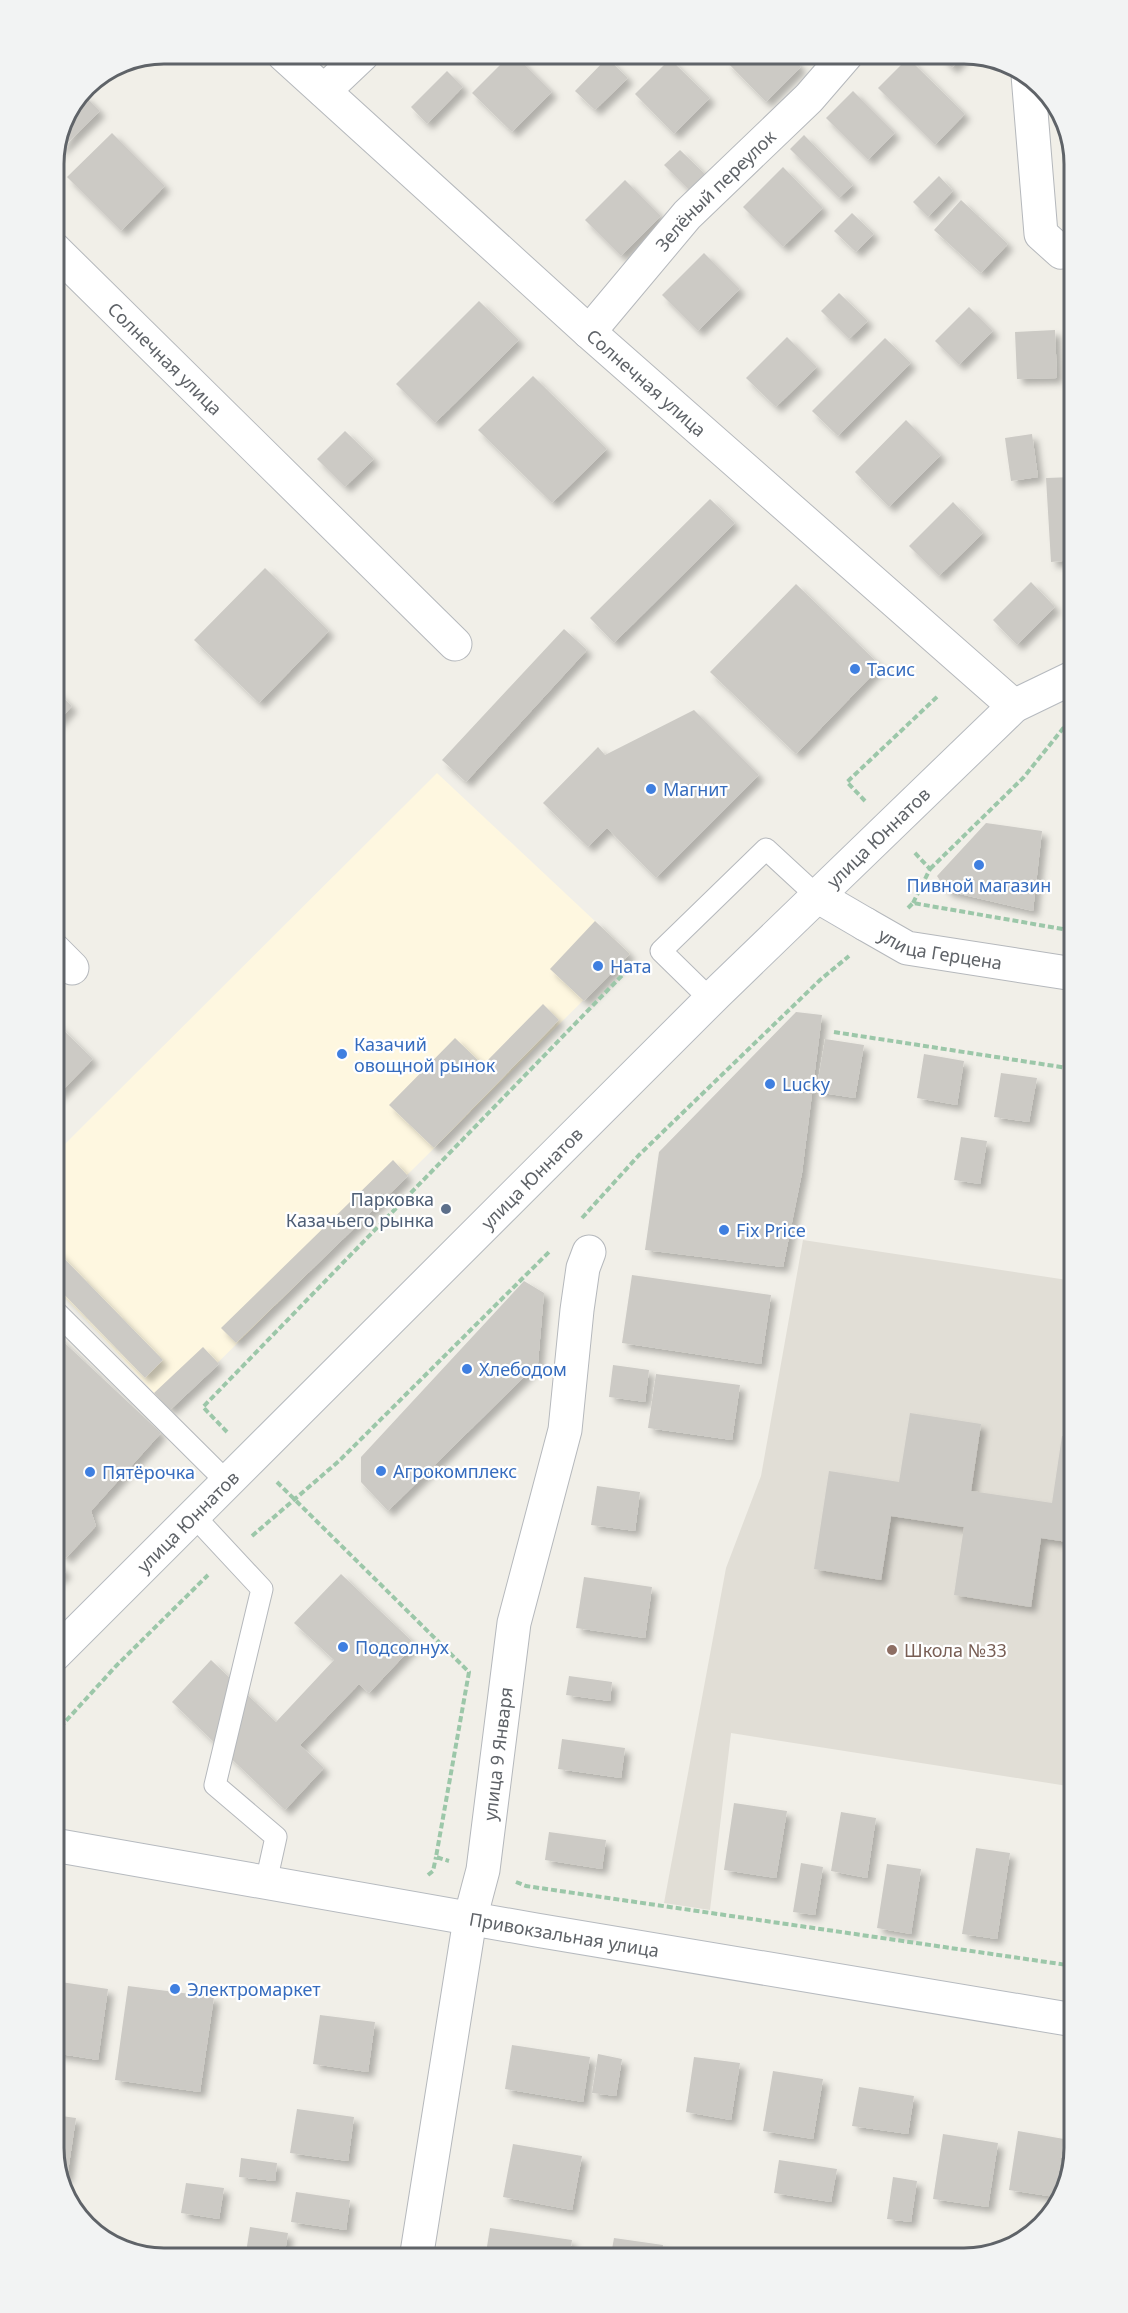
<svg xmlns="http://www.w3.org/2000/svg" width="1128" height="2313" font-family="'Noto Sans',sans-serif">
<defs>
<filter id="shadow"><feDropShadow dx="5.5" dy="5.5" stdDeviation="3" flood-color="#0004"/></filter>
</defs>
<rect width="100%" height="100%" fill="#f1efe8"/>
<path fill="#fef7e0" d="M 437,773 L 630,954 L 170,1410 L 54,1286 L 54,1155 Z"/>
<path fill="#e1ded6" d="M 803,1240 L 1074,1281 L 1074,1787 L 731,1733 L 710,1910 L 664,1903 L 726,1568 L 761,1476 Z"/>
<path fill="#cccac5" filter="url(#shadow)" d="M 511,54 L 514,54 L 552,92 L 512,132 L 472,93 Z
M 734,54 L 789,54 L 801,67 L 766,102 L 727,62 Z
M 938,54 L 966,54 L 952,68 Z
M 607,58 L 628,78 L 595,110 L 575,91 Z
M 908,58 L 965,114 L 935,145 L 878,88 Z
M 670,59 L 710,98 L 674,134 L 635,94 Z
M 447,71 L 463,87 L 427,124 L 411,107 Z
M 853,91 L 895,133 L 868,160 L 826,118 Z
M 83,94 L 100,111 L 56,154 Z
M 112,133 L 165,186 L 121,231 L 67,177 Z
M 804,135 L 853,185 L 839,198 L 790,149 Z
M 680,150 L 707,176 L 691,192 L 664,165 Z
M 783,167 L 823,208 L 783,247 L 743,207 Z
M 939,176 L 953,191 L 928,217 L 913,202 Z
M 625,180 L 661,216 L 621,256 L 585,220 Z
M 961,200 L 1008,244 L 981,273 L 934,230 Z
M 852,213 L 874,234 L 856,252 L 834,231 Z
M 704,253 L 740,289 L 698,331 L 662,295 Z
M 839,293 L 868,321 L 849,339 L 821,311 Z
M 479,301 L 519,340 L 435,423 L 396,384 Z
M 969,307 L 993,331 L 959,365 L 935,341 Z
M 1055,330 L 1057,378 L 1017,379 L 1015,332 Z
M 787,337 L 817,367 L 776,407 L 746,378 Z
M 885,338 L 911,363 L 838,436 L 812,411 Z
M 533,376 L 607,449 L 552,503 L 478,430 Z
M 906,420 L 941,455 L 889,507 L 855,472 Z
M 345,431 L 374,459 L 345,487 L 317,459 Z
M 1032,434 L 1038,477 L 1011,481 L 1005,438 Z
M 1074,477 L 1074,560 L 1051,562 L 1046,478 Z
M 710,499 L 735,523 L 614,643 L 590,618 Z
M 953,502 L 983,533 L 939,576 L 909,546 Z
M 265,568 L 329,631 L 259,703 L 194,640 Z
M 1031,582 L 1055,607 L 1017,645 L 993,620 Z
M 796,584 L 881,666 L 796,754 L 710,672 Z
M 564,629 L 587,650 L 466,782 L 442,760 Z
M 54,689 L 72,706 L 54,726 Z
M 694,710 L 759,775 L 656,878 L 607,828 L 588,847 L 543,803 L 598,747 L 605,755 Z
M 986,823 L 1042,831 L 1033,911 L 947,891 L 937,876 Z
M 595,921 L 630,954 L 584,1001 L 550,969 Z
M 543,1004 L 559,1020 L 434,1148 L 389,1105 L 455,1038 L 483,1065 Z
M 796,1012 L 822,1015 L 802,1173 L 783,1267 L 645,1250 L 659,1152 Z
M 54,1021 L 93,1059 L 54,1099 Z
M 825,1039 L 864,1045 L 855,1098 L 816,1092 Z
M 924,1054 L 964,1061 L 957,1105 L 917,1098 Z
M 1001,1073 L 1037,1078 L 1029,1122 L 994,1117 Z
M 961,1137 L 987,1141 L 980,1184 L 954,1180 Z
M 393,1160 L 408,1176 L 236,1343 L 221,1328 Z
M 54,1248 L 163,1360 L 145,1378 L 54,1284 Z
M 632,1275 L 771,1295 L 761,1364 L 622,1343 Z
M 524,1281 L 544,1293 L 538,1363 L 388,1511 L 361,1482 L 361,1457 Z
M 54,1333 L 161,1433 L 91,1511 L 96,1526 L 66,1558 L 54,1547 Z
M 203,1347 L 219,1364 L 170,1410 L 154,1393 Z
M 613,1365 L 649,1370 L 645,1402 L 609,1397 Z
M 656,1374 L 740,1385 L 732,1440 L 648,1428 Z
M 910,1413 L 981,1424 L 971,1491 L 1052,1503 L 1062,1436 L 1074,1438 L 1074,1543 L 1041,1538 L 1031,1607 L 954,1595 L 964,1527 L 891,1516 L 881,1580 L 814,1569 L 829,1471 L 899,1482 Z
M 597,1486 L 640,1492 L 635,1531 L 591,1525 Z
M 54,1559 L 66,1572 L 54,1583 Z
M 341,1574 L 415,1644 L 369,1693 L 359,1684 L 300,1745 L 324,1768 L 285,1810 L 172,1702 L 211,1660 L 276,1722 L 334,1660 L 294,1623 Z
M 584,1577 L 652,1587 L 645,1638 L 576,1628 Z
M 569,1676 L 612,1682 L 610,1701 L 566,1695 Z
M 562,1739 L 625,1748 L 621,1778 L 558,1769 Z
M 734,1803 L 787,1811 L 776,1878 L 724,1870 Z
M 841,1812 L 876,1818 L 867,1878 L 831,1871 Z
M 549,1832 L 606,1840 L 602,1869 L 545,1860 Z
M 976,1848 L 1010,1853 L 997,1939 L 962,1934 Z
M 801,1863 L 823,1867 L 815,1915 L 793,1912 Z
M 887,1864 L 921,1869 L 911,1934 L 877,1928 Z
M 54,1981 L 108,1989 L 98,2060 L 54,2053 Z
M 128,1986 L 214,1997 L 200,2092 L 115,2080 Z
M 320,2015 L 375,2022 L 368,2072 L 313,2064 Z
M 512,2045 L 590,2057 L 583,2102 L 505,2089 Z
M 598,2054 L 622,2059 L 616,2096 L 592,2093 Z
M 694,2057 L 740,2063 L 731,2120 L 686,2112 Z
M 773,2071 L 823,2079 L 813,2139 L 763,2131 Z
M 859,2087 L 914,2096 L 908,2134 L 852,2126 Z
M 297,2109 L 354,2117 L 348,2161 L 290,2153 Z
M 54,2115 L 76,2118 L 67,2178 L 60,2177 L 54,2149 Z
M 1018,2131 L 1064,2139 L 1055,2197 L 1009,2190 Z
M 943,2134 L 998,2143 L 988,2207 L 933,2199 Z
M 513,2144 L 582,2156 L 572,2210 L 503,2197 Z
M 241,2158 L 277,2163 L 275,2181 L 239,2177 Z
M 779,2160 L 837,2169 L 831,2202 L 774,2193 Z
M 893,2177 L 917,2181 L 911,2222 L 887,2219 Z
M 186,2183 L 224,2188 L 219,2219 L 181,2213 Z
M 296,2192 L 350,2200 L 346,2230 L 291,2222 Z
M 250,2227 L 288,2233 L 284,2259 L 245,2259 Z
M 490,2228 L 572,2240 L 569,2259 L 485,2259 Z
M 614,2238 L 663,2245 L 661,2259 L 637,2259 L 611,2255 Z
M 128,2247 L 147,2249 L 146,2254 L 127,2248 Z"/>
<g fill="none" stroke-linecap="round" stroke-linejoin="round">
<defs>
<path id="lane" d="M 710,999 L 661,951 L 766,849 L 817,896
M 54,1310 L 228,1483
M 194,1516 L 262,1589 L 215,1785 L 276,1837 L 266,1882"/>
<g id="street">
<path id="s1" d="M 283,54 L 589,332 L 1014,706"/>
<path d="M 1028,75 L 1041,234 L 1061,252 L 1074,247"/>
<path d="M 324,91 L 363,54"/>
<path id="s2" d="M 54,249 L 455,644"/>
<path id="s3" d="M 589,332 L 687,215 L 809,98 L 847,54"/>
<path id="s4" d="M 865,924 L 907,948 L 1074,974"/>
<path d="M 54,950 L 72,968"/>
<path id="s5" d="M 416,2259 L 470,1919 L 483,1870 L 514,1623 L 565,1430 L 577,1310 L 583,1268 L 589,1252"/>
</g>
<g id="secondary">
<path d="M 817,896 L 865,924"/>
<path id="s6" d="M 54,1655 L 717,993 L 1014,706 L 1074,677"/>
<path id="s7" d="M 54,1845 L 536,1930 L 1074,2020"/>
</g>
</defs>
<use href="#lane" stroke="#b5b8bc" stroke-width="23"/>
<use href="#street" stroke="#b5b8bc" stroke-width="35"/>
<use href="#secondary" stroke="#b6babf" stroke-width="35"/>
<path stroke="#9cc7a9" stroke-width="4" stroke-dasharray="6 3" stroke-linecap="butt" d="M 865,801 L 847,782 L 939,695
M 930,869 L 1024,777 L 1069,721
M 913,903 L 930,869 L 914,852
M 908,908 L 913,903 L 1074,931
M 834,1032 L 1074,1069
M 582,1218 L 639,1155 L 820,980 L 849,956
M 227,1432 L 203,1407 L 635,962
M 277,1482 L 469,1672 L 436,1857 L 449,1861
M 252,1536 L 339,1461 L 550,1251
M 54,1734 L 116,1666 L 208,1575
M 428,1875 L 433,1871 L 436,1857
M 516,1882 L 526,1886 L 1074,1966"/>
<use href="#lane" stroke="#fff" stroke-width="21"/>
<use href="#street" stroke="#fff" stroke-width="33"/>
<use href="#secondary" stroke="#fff" stroke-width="33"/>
</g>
<g fill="#3f7fe0" stroke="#fff" stroke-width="2">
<circle cx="855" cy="669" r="6"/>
<circle cx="651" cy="789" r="6"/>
<circle cx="979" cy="865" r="6"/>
<circle cx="598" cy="966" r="6"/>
<circle cx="342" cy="1054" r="6"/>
<circle cx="770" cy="1084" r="6"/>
<circle cx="724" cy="1230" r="6"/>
<circle cx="467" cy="1369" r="6"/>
<circle cx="381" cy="1471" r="6"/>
<circle cx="90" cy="1472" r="6"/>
<circle cx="343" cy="1647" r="6"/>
<circle cx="175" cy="1989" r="6"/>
</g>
<circle fill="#5c6f8a" stroke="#fff" stroke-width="2" cx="446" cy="1209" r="6"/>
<circle fill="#8d6e63" stroke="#fff" stroke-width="2" cx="892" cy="1650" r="6"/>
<g text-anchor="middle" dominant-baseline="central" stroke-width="4.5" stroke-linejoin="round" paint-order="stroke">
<g font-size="18" fill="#5f6368" stroke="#fff">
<text stroke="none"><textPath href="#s3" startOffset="190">Зелёный переулок</textPath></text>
<text stroke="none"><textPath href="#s2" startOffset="156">Солнечная улица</textPath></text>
<text stroke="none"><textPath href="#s1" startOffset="490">Солнечная улица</textPath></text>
<text stroke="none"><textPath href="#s6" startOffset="1161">улица Юннатов</textPath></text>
<text stroke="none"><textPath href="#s4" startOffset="81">улица Герцена</textPath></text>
<text stroke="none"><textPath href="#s6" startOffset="675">улица Юннатов</textPath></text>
<text stroke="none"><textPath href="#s6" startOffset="189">улица Юннатов</textPath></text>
<text stroke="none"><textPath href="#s5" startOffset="512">улица 9 Января</textPath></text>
<text stroke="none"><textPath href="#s7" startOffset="518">Привокзальная улица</textPath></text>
</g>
<g font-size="18" fill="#366cbe" stroke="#fff" text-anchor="start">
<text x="867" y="669">Тасис</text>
<text x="663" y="789">Магнит</text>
<text x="979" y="885" text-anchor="middle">Пивной магазин</text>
<text x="610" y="966">Ната</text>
<text x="354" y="1044">Казачий<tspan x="354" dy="21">овощной рынок</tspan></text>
<text x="782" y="1084">Lucky</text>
<text x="736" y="1230">Fix Price</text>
<text x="479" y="1369">Хлебодом</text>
<text x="393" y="1471">Агрокомплекс</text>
<text x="102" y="1472">Пятёрочка</text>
<text x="355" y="1647">Подсолнух</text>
<text x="187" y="1989">Электромаркет</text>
</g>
<g font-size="18" fill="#4e5e75" stroke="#fff" text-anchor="end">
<text x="434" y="1199">Парковка<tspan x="434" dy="21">Казачьего рынка</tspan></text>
</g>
<g font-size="18" fill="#785e54" stroke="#fff" text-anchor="start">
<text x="904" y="1650">Школа №33</text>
</g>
</g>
<path d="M0 0H1128V2313H0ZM164 64H964A100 100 0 0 1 1064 164V2148A100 100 0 0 1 964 2248H164A100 100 0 0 1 64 2148V164A100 100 0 0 1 164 64Z" fill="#f2f3f3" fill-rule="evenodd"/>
<path fill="none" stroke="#5f6368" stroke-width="3" d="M164 64H964A100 100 0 0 1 1064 164V2148A100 100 0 0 1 964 2248H164A100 100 0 0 1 64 2148V164A100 100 0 0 1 164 64Z"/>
</svg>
